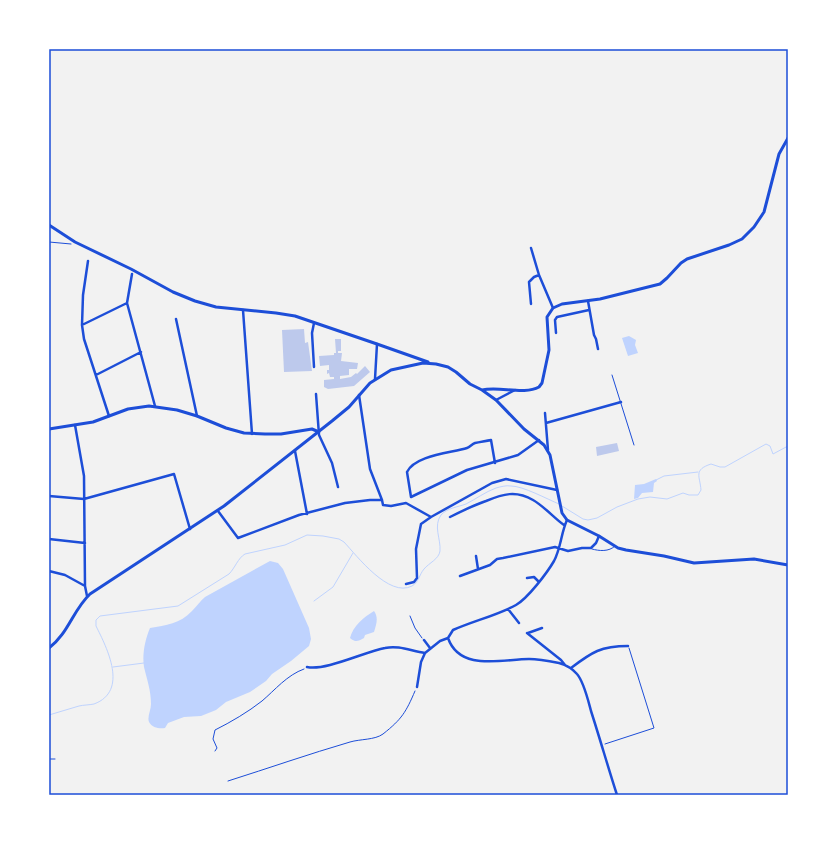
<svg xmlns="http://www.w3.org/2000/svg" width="837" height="844" font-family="'Sofia Sans Condensed',sans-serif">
<rect width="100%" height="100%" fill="#f2f2f2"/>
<path fill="#bfd3fe" d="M 629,336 L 636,340 L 635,345 L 638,353 L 628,356 L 622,338 Z
M 656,479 L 657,481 L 654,483 L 653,492 L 642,493 L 638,498 L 634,499 L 635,485 L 644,484 Z
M 270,561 L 278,563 L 283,569 L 309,628 L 311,639 L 309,646 L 291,661 L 272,674 L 266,681 L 250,692 L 226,702 L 216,710 L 201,716 L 184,717 L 168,723 L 165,728 C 160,729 152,728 149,722 C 147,717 151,710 151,704 C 151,690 147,680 144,667 C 142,654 145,640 150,628 C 166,625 180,624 192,611 C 197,606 200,601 205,597 Z
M 374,611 C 379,618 376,625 374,632 L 365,635 L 364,638 C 358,641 356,643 350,638 C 353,626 364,617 374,611 Z"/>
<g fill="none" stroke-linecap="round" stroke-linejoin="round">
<path stroke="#bfd3fe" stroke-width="1" d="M 656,480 L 664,476 L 698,472
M 562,506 L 583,519 L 588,520 L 597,518 L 617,507 L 638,499 L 650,497 L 667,499 L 683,493 L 689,495 L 698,495 L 701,490 C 700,476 693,470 711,464 L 720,467 L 725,467 L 766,444 L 770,446 L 773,454 L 788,446
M 314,601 L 333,587 L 353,553
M 113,667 L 144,663
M 49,715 C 59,712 69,709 79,706 C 83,705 89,705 94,704 C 129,691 107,648 96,626 L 96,620 L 100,616 L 178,606 L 229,574 C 235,568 238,558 245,554 L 285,545 L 307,535 L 323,536 L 339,539 L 344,542 C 357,556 389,598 412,586 C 419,582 419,575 424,569 C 429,563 439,559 440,551 C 441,539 433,526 441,515 C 447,508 458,507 466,504 C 476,499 485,492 496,488 C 500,487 506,485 511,486 C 523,486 547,499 559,504"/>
</g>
<path fill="#bdc9ec" d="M 304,329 L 305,343 L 308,342 L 312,371 L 284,372 L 282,330 Z
M 335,339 L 341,339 L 341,351 L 338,351 L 338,353 L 342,353 L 341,361 L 358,363 L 357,369 L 349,369 L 349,375 L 340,376 L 340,379 L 351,377 L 356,373 L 357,374 L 365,366 L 370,372 L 354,386 L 328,389 L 324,387 L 324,380 L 334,379 L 334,377 L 330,377 L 329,373 L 327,374 L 327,370 L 329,370 L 329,365 L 320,366 L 319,356 L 334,355 L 334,353 L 336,353 Z
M 617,443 L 619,451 L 597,456 L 596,447 Z"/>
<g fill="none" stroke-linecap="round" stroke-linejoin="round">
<path stroke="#1d4ed8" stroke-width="1" d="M 49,242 L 71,244
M 410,616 L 415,628 L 422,638
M 605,744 L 654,728 L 629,648
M 215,751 L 217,748 L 213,739 L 215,730 C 231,722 248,712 262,701 C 275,690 287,675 304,669
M 49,759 L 55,759
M 228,781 C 269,768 309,754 350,742 C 360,739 375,740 383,734 C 402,719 406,712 415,691"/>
<path stroke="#1d4ed8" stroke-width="1" d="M 612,375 L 634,445
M 592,549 C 599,551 609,552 615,546"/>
<path stroke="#1d4ed8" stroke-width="2.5" d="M 531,248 L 539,275 L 553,308
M 88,261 L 83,295 L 82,325 L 84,339 L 109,416
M 132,274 L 127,303 L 155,406
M 588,301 L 594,335 L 596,339 L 598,349
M 531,304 L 529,282 L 534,277 L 539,275
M 243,310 L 252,434
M 176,319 L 197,416
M 82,325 L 127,303
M 556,333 L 555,320 L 557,317 L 589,310
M 314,367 L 312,333 L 314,323
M 96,375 L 141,352
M 375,379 L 377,344
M 316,394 L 319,435 L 332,463 L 338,487
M 359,395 L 370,469 L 382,500
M 496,400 L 515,390
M 545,413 L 548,450
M 546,423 L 621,402
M 75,425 L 84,476 L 85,586 L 87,596
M 295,451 L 307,514
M 495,463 L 491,440 C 486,441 480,442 475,443 C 472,444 470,447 467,448 C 451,453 415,455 407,472 L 411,497 L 467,470 L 518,455 L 539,440
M 49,496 L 84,499 L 174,474 L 190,529
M 218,511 L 238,538 L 299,515 L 345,503 L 370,500 L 382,500 L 383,505 L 391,506 L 406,503 L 431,517 L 492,483 L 506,479 L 557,490
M 450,517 C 462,511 474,505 486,501 C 503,494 516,490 533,500 C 545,507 554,518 564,525
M 49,539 L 85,543
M 476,556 L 478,569
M 49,571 L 65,575 L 85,586
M 460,576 L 490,565 L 497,559 L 503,558 L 555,547 L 568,551 L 582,548 L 591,548 L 596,543 L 599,536
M 527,578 L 534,577 L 539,582
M 406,584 L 414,582 L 417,578 L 416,549 L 421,524 L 431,517
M 508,609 L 519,623
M 527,633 L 561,660 L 565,665
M 528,633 L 542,628
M 448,638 C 460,672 502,659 529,659 C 539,659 549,661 559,663 C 566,665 572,668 577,674 C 584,682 588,700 591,711 C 600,739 608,767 617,795
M 424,640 L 430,648
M 307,667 C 326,671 364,652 385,648 C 399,645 411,651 425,653
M 571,668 C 592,652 601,646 628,646
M 417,687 L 421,662 L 425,653 L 440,641 L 448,638 L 453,630 C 473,621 498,615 516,605 C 528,598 547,573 554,561 C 561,548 561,533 567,520"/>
<path stroke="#1d4ed8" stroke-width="3" d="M 49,225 L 75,242 L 131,269 L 173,292 L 195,301 L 216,307 L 276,313 L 295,316 L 377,344 L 428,362
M 482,390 C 499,386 524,395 539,387 L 542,383 L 549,350 L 547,317 L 553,308 L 562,304 L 600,299 L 660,284 L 667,278 L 681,263 L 687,259 L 729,245 L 742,239 L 754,227 L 764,212 L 779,154 L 788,138
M 49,429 L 93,422 L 128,409 L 149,406 L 177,410 L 197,416 L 226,428 L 244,433 L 265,434 L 281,434 L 312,429 L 319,432
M 49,648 C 68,634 73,610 90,594 L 224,506 L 332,421 L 349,407 L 370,383 L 391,370 L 423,363 L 436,364 L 448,367 L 456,372 L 470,384 L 482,390 L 496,400 L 524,429 L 544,445 L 550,455 L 562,513 L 567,520 L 599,536 L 618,548 L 626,550 L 664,556 L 694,563 L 754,559 L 788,565"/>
</g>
<rect width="837" height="844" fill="none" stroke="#ffffff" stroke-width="100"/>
<rect x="50" y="50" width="737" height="744" fill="none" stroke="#1d4ed8" stroke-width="1.5"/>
</svg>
